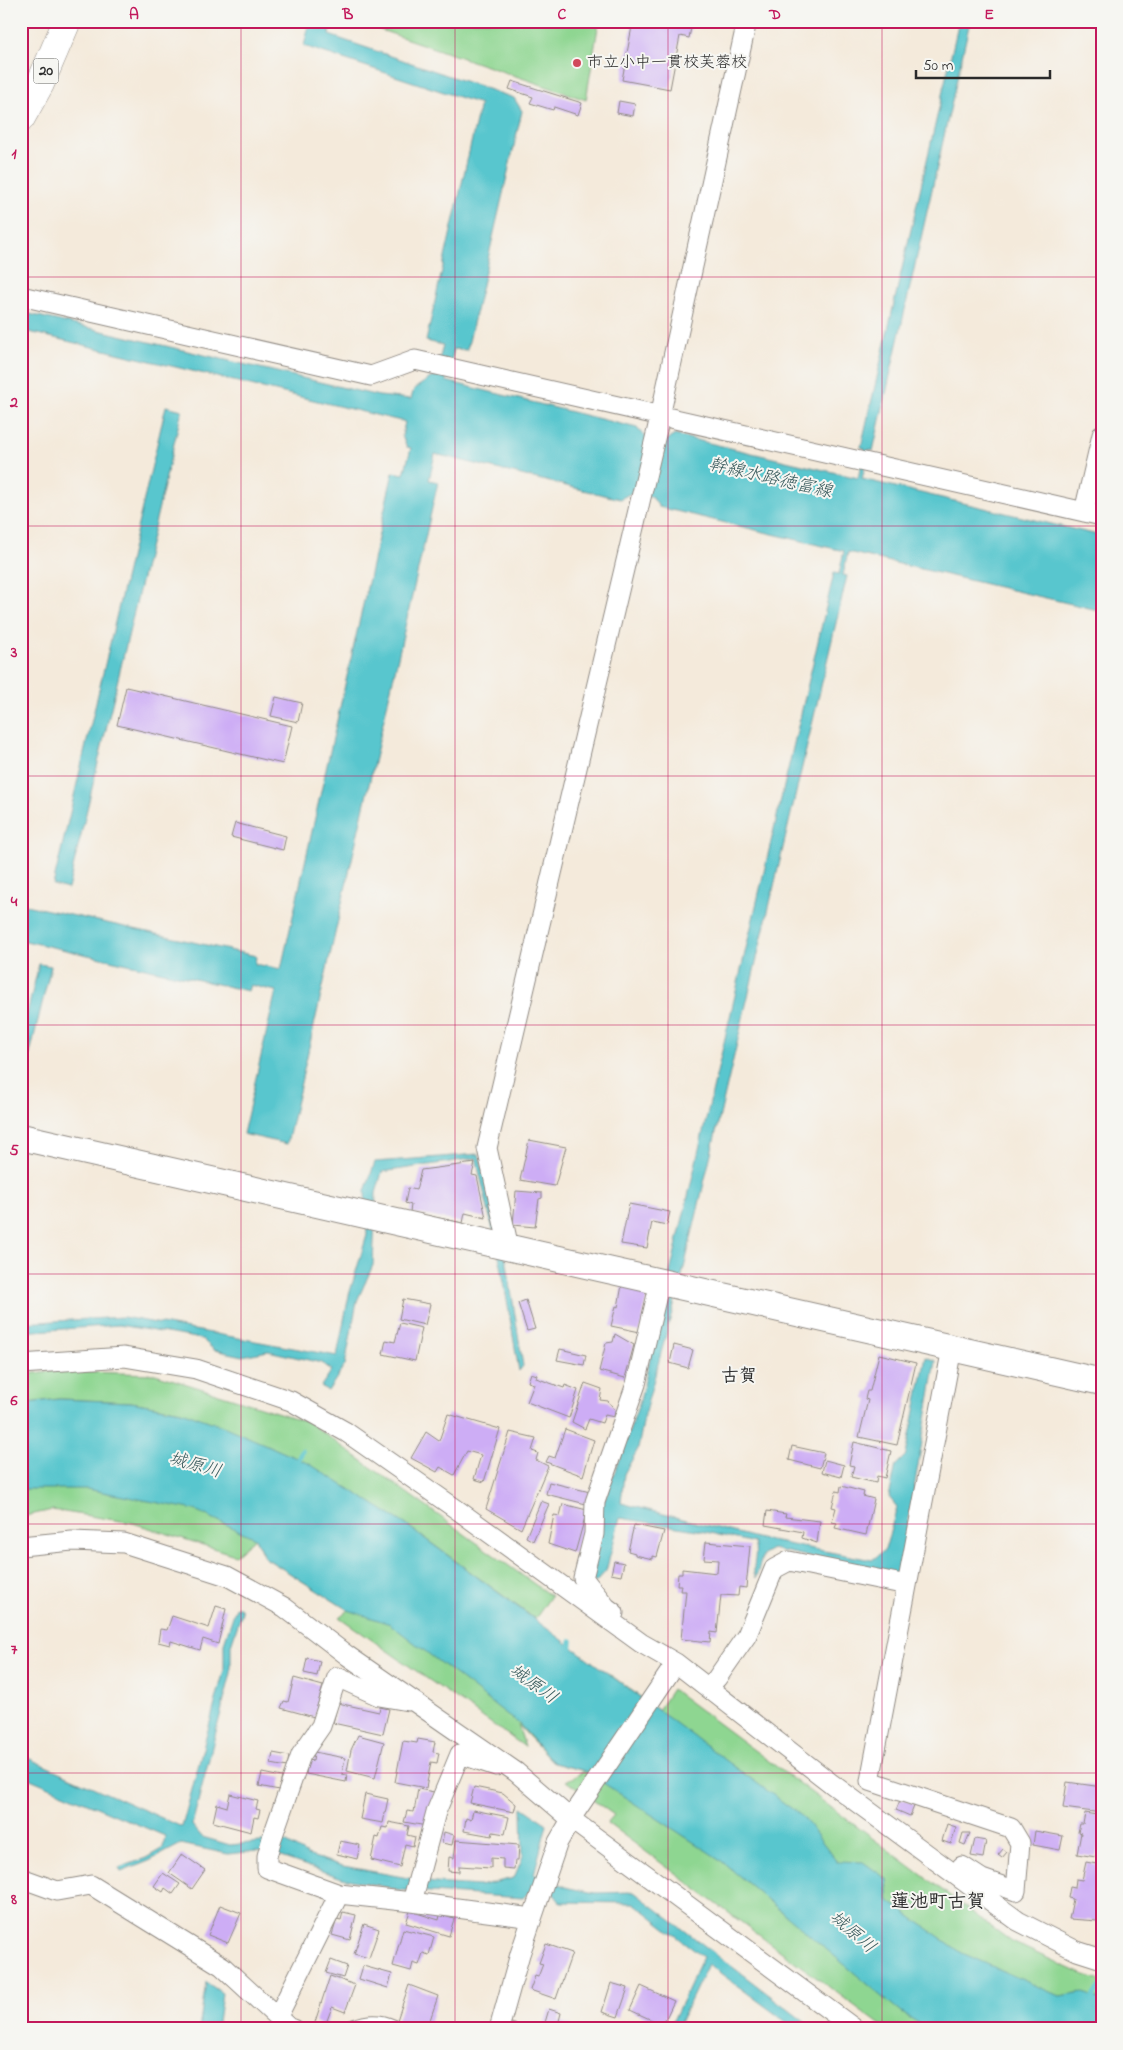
<svg xmlns="http://www.w3.org/2000/svg" width="1123" height="2050" font-family="'Indie Flower','Klee One',sans-serif">
<rect width="100%" height="100%" fill="#f6f6f2"/>
<filter id="ink" filterUnits="userSpaceOnUse"><feTurbulence type="fractalNoise" baseFrequency=".02" numOctaves="2"/><feDisplacementMap in="SourceGraphic" scale="10" xChannelSelector="R" yChannelSelector="G"/><feConvolveMatrix kernelMatrix="1 2 1 2 8 2 1 2 1" color-interpolation-filters="sRGB"/></filter>
<filter id="wash" filterUnits="userSpaceOnUse"><feTurbulence type="fractalNoise" baseFrequency=".0096" numOctaves="4" result="noise"/><feDisplacementMap in="SourceGraphic" scale="20" xChannelSelector="R" yChannelSelector="G"/><feGaussianBlur stdDeviation="1.12" result="paint"/><feColorMatrix in="noise" values="0 0 0 0 0 0 0 0 0 0 0 0 0 0 0 0 0 1.4 0 .05"/><feComposite in="paint" operator="in"/></filter>
<g filter="url(#wash)">
<rect width="100%" height="100%" fill="#f4eadb"/>
<path fill="#8ed691" stroke="#5c805e" d="M 369,21 L 599,21 L 586,100 L 372,27 Z
M 50,1371 L 155,1374 L 308,1422 L 551,1596 L 535,1619 L 405,1524 L 181,1411 L 131,1402 L 59,1399 L 21,1404 L 21,1375 Z
M 21,1480 L 214,1496 L 588,1760 L 947,2029 L 886,2029 L 607,1823 L 614,1815 L 566,1781 L 585,1771 L 554,1763 L 518,1725 L 525,1747 L 339,1617 L 348,1610 L 264,1557 L 255,1538 L 235,1555 L 133,1523 L 52,1510 L 21,1517 Z
M 608,1673 L 658,1710 L 672,1689 L 1012,1942 L 1082,1974 L 1102,1980 L 1102,2020 L 1060,2015 L 954,1966 Z"/>
<path fill="#58c6ce" stroke="#42787c" d="M 310,21 L 331,21 L 329,35 L 514,98 L 522,111 L 467,350 L 454,349 L 446,381 L 637,428 L 644,436 L 665,441 L 675,435 L 858,478 L 865,449 L 861,447 L 959,21 L 970,21 L 873,451 L 869,450 L 862,479 L 1102,536 L 1102,611 L 848,552 L 843,575 L 847,576 L 684,1268 L 645,1412 L 638,1449 L 624,1474 L 621,1503 L 760,1539 L 872,1560 L 885,1550 L 897,1507 L 889,1497 L 896,1465 L 906,1455 L 926,1357 L 936,1361 L 899,1575 L 772,1549 L 763,1554 L 756,1578 C 750,1568 759,1557 754,1543 L 697,1530 L 620,1518 L 606,1571 L 595,1583 L 589,1574 L 602,1507 L 640,1401 L 834,573 L 839,574 L 844,551 L 659,507 L 652,497 L 631,493 L 620,499 L 435,454 L 429,480 L 438,482 L 287,1144 L 243,1134 L 276,991 L 250,985 L 248,991 L 21,940 L 21,904 L 256,956 L 255,964 L 281,969 L 393,472 L 404,474 L 411,448 L 407,447 L 402,436 L 405,422 L 21,330 L 21,312 L 379,396 L 411,399 L 414,389 L 432,377 L 435,378 L 443,345 L 426,341 L 480,104 L 304,46 Z
M 166,406 L 182,410 L 68,889 L 53,885 Z
M 39,964 L 51,966 L 21,1091 L 21,1039 Z
M 479,1154 L 507,1264 L 523,1366 L 519,1371 L 501,1265 L 476,1158 L 382,1172 L 376,1193 L 373,1265 L 357,1301 L 345,1365 L 328,1391 L 321,1386 L 332,1370 L 322,1363 L 268,1351 L 242,1356 L 214,1350 L 202,1339 L 119,1325 L 21,1332 L 21,1323 L 123,1317 L 337,1356 L 349,1295 L 367,1235 L 365,1191 L 375,1162 Z
M 59,1399 L 131,1402 L 181,1411 L 225,1427 L 308,1463 L 405,1524 L 803,1817 L 837,1861 L 863,1862 L 887,1879 L 889,1901 L 962,1953 L 1059,1996 L 1082,1992 L 1102,2001 L 1102,2029 L 929,2029 L 902,2013 L 719,1859 L 585,1771 L 554,1763 L 518,1723 L 390,1624 L 348,1610 L 264,1557 L 255,1538 L 195,1510 L 87,1489 L 21,1489 L 21,1404 Z
M 236,1607 L 240,1607 L 242,1612 L 231,1645 L 231,1673 L 192,1825 L 202,1837 L 230,1845 L 282,1840 L 307,1855 L 343,1866 L 435,1883 L 479,1886 L 514,1878 L 523,1856 L 522,1807 L 547,1824 L 534,1874 L 569,1888 L 595,1893 L 634,1892 L 814,2029 L 796,2029 L 708,1964 L 677,2029 L 669,2029 L 703,1957 L 634,1903 L 560,1902 L 554,1894 L 532,1889 L 523,1898 L 400,1890 L 342,1878 L 278,1856 L 257,1851 L 228,1854 L 181,1844 L 149,1861 L 121,1872 L 119,1868 L 146,1858 L 163,1848 L 165,1836 L 21,1775 L 21,1755 L 182,1827 L 224,1670 L 224,1643 Z
M 206,1982 L 222,1993 L 217,2029 L 199,2029 Z"/>
<g fill="none" stroke-linecap="round" stroke-linejoin="round">
<path stroke="#58c6ce" stroke-width="5.5" d="M 296,1465 L 302,1451
M 570,1652 L 571,1641
M 1089,2003 L 1099,1988"/>
</g>
<g id="blocks">
<path fill="#cdadf5" d="M 633,21 L 683,21 L 692,23 L 689,38 L 680,36 L 670,89 L 622,80 Z
M 512,81 L 582,103 L 578,115 L 554,107 L 553,110 L 530,103 L 533,97 L 509,89 Z
M 619,101 L 635,104 L 633,116 L 617,113 Z
M 126,687 L 292,726 L 283,764 L 117,725 Z
M 276,697 L 302,703 L 298,722 L 271,716 Z
M 235,823 L 286,836 L 283,850 L 231,837 Z
M 529,1140 L 566,1147 L 555,1186 L 520,1180 Z
M 475,1163 L 472,1175 L 477,1176 L 486,1218 L 465,1213 L 463,1223 L 410,1212 L 411,1205 L 405,1203 L 408,1188 L 416,1190 L 421,1170 Z
M 516,1191 L 542,1193 L 542,1198 L 539,1199 L 535,1227 L 513,1225 Z
M 629,1204 L 670,1212 L 667,1225 L 652,1222 L 647,1248 L 621,1244 Z
M 622,1285 L 648,1291 L 640,1332 L 611,1326 L 616,1306 L 618,1307 Z
M 403,1299 L 430,1304 L 425,1325 L 399,1319 Z
M 526,1300 L 535,1329 L 527,1331 L 518,1303 Z
M 400,1323 L 422,1328 L 415,1361 L 383,1354 L 386,1340 L 395,1342 Z
M 615,1334 L 634,1345 L 625,1378 L 599,1371 L 606,1343 L 613,1342 Z
M 674,1345 L 693,1350 L 688,1368 L 670,1363 Z
M 560,1349 L 586,1355 L 584,1365 L 557,1360 Z
M 879,1354 L 916,1363 L 897,1445 L 859,1437 L 868,1400 L 865,1399 L 867,1391 L 870,1391 Z
M 531,1373 L 537,1375 L 536,1378 L 564,1388 L 565,1385 L 578,1390 L 569,1418 L 527,1402 L 534,1384 L 528,1382 Z
M 585,1383 L 602,1389 L 600,1400 L 608,1401 L 615,1410 L 614,1417 L 605,1415 L 602,1423 L 589,1419 L 585,1429 L 572,1422 Z
M 448,1414 L 500,1429 L 484,1482 L 474,1479 L 481,1455 L 467,1451 L 454,1475 L 440,1467 L 437,1472 L 411,1458 L 426,1432 L 439,1441 Z
M 565,1429 L 594,1440 L 583,1476 L 546,1462 L 549,1456 L 555,1458 Z
M 510,1432 L 536,1438 L 532,1451 L 538,1453 L 536,1460 L 548,1466 L 521,1529 L 486,1509 Z
M 854,1442 L 891,1451 L 885,1478 L 877,1476 L 876,1483 L 851,1477 L 854,1466 L 849,1465 Z
M 792,1446 L 824,1453 L 820,1468 L 789,1460 Z
M 825,1460 L 844,1465 L 841,1477 L 822,1472 Z
M 549,1482 L 590,1492 L 586,1504 L 546,1494 Z
M 841,1486 L 864,1492 L 863,1496 L 874,1499 L 866,1535 L 835,1528 L 837,1523 L 832,1522 L 836,1508 L 832,1507 L 836,1491 L 840,1492 Z
M 541,1501 L 549,1504 L 533,1541 L 526,1537 Z
M 563,1504 L 587,1510 L 575,1553 L 548,1544 L 554,1515 L 560,1516 Z
M 767,1511 L 786,1514 L 785,1517 L 820,1521 L 817,1543 L 802,1538 L 803,1532 L 765,1525 Z
M 634,1525 L 664,1531 L 657,1557 L 653,1556 L 653,1559 L 635,1555 L 635,1553 L 628,1551 Z
M 706,1542 L 750,1546 L 746,1588 L 739,1587 L 738,1596 L 721,1595 L 717,1633 L 711,1632 L 710,1642 L 681,1639 L 686,1591 L 680,1591 L 681,1585 L 677,1585 L 678,1574 L 682,1574 L 682,1569 L 717,1573 L 718,1560 L 704,1559 Z
M 614,1561 L 624,1563 L 621,1576 L 611,1574 Z
M 216,1606 L 226,1609 L 218,1644 L 203,1639 L 200,1650 L 171,1641 L 170,1645 L 158,1642 L 160,1629 L 167,1630 L 172,1616 L 209,1628 Z
M 307,1658 L 320,1661 L 317,1676 L 304,1673 Z
M 294,1678 L 323,1686 L 314,1717 L 281,1708 L 284,1701 L 288,1702 Z
M 338,1703 L 379,1712 L 380,1707 L 389,1709 L 383,1734 L 333,1723 Z
M 358,1735 L 384,1742 L 375,1778 L 347,1771 L 351,1750 Z
M 418,1739 L 435,1742 L 433,1752 L 439,1753 L 437,1763 L 431,1762 L 426,1788 L 395,1782 L 403,1741 L 417,1743 Z
M 314,1752 L 345,1758 L 342,1774 L 347,1775 L 346,1782 L 306,1774 L 308,1760 L 313,1761 Z
M 273,1753 L 289,1756 L 287,1767 L 271,1764 Z
M 262,1773 L 282,1777 L 279,1790 L 259,1786 Z
M 1067,1782 L 1102,1787 L 1102,1813 L 1063,1808 Z
M 474,1787 L 503,1793 L 516,1804 L 514,1812 L 470,1803 Z
M 418,1789 L 434,1792 L 427,1826 L 404,1822 L 407,1811 L 414,1812 Z
M 230,1794 L 258,1801 L 256,1809 L 260,1810 L 258,1818 L 254,1817 L 251,1832 L 213,1822 L 217,1804 L 227,1807 Z
M 365,1794 L 388,1799 L 383,1823 L 360,1819 Z
M 901,1798 L 915,1804 L 910,1816 L 896,1810 Z
M 473,1810 L 509,1817 L 505,1834 L 493,1832 L 492,1836 L 464,1831 L 466,1818 L 471,1820 Z
M 1085,1813 L 1102,1816 L 1102,1836 L 1100,1835 L 1096,1857 L 1077,1854 L 1081,1833 L 1078,1832 L 1080,1824 L 1083,1824 Z
M 389,1822 L 409,1826 L 407,1835 L 415,1837 L 413,1846 L 405,1844 L 400,1867 L 371,1860 L 376,1837 L 379,1838 L 382,1827 L 388,1828 Z
M 947,1824 L 956,1827 L 951,1844 L 942,1841 Z
M 1035,1831 L 1063,1836 L 1060,1850 L 1033,1845 Z
M 444,1832 L 454,1835 L 452,1845 L 442,1843 Z
M 963,1833 L 970,1833 L 965,1845 L 960,1843 Z
M 975,1839 L 986,1841 L 983,1858 L 971,1856 Z
M 456,1840 L 519,1845 L 518,1860 L 515,1860 L 514,1869 L 503,1868 L 503,1859 L 491,1858 L 491,1868 L 459,1866 L 459,1872 L 448,1871 L 449,1857 L 454,1858 Z
M 340,1841 L 360,1845 L 357,1859 L 337,1854 Z
M 1003,1849 L 1007,1852 L 1002,1858 L 998,1855 Z
M 182,1854 L 205,1870 L 192,1889 L 169,1873 Z
M 1086,1862 L 1102,1865 L 1102,1906 L 1098,1921 L 1069,1919 L 1073,1899 L 1068,1898 L 1070,1887 L 1075,1888 L 1076,1879 L 1082,1880 Z
M 163,1873 L 180,1884 L 173,1894 L 165,1888 L 163,1892 L 154,1886 Z
M 220,1905 L 241,1913 L 228,1943 L 208,1935 Z
M 410,1911 L 439,1920 L 440,1915 L 454,1919 L 449,1936 L 406,1923 Z
M 343,1912 L 356,1915 L 350,1940 L 332,1935 L 337,1919 L 341,1920 Z
M 364,1924 L 379,1929 L 369,1958 L 354,1954 Z
M 403,1929 L 434,1937 L 429,1955 L 423,1953 L 419,1965 L 413,1963 L 411,1971 L 393,1966 Z
M 546,1944 L 572,1953 L 556,1999 L 530,1990 L 535,1976 L 538,1977 L 543,1964 L 539,1963 Z
M 331,1960 L 347,1966 L 343,1978 L 326,1973 Z
M 363,1966 L 392,1974 L 388,1988 L 359,1979 Z
M 330,1976 L 355,1985 L 345,2012 L 332,2007 L 325,2026 L 315,2022 Z
M 611,1983 L 628,1988 L 618,2017 L 602,2012 Z
M 409,1985 L 438,1996 L 427,2029 L 397,2020 Z
M 641,1986 L 674,2001 L 661,2029 L 651,2026 L 654,2021 L 630,2010 Z
M 549,2009 L 561,2013 L 559,2021 L 580,2029 L 539,2029 L 540,2025 L 544,2026 Z
M 511,2023 L 528,2028 L 528,2029 L 509,2029 Z"/>
</g>
</g>
<g filter="url(#ink)">
<use href="#blocks" fill-opacity="0" stroke="#908a83" stroke-width="1"/>
<g fill="none" stroke-linecap="round" stroke-linejoin="round">
<defs>
<path id="street" d="M 21,296 L 371,376 L 415,360 L 1102,516
M 1084,512 L 1102,435
M 509,1248 L 487,1148 L 657,430 L 747,21
M 952,1348 L 870,1781 L 1011,1828 L 1020,1843 L 1016,1891 L 982,1879 L 962,1866
M 21,1364 L 124,1357 L 196,1369 L 291,1401 L 346,1432 L 459,1511 L 641,1643 L 676,1663 L 832,1784 L 1018,1921 L 1077,1951 L 1102,1959
M 21,1546 L 72,1541 L 124,1543 L 227,1576 L 284,1607 L 348,1656 L 516,1772 L 572,1820 L 855,2029
M 614,1613 L 606,1607 L 583,1578 L 594,1534 L 595,1502 L 636,1384 L 660,1282
M 708,1688 L 717,1678 L 747,1635 L 774,1569 L 789,1561 L 907,1585
M 408,1701 L 379,1696 L 337,1677 L 321,1726 L 301,1755 L 272,1838 L 267,1856 L 267,1868 L 339,1894 L 412,1902 L 532,1918
M 21,1878 L 57,1891 L 91,1885 L 222,1966 L 289,2028 L 294,2029
M 412,1902 L 436,1812 L 460,1754 L 496,1766
M 278,2016 L 339,1894
M 354,2029 C 366,2024 380,2023 392,2029
M 499,2029 L 520,1954 L 558,1842 L 576,1811 L 676,1663"/>
<path id="secondary" d="M 21,1137 L 1102,1382"/>
<path id="primary" d="M 21,118 L 40,84 L 67,21"/>
</defs>
<use href="#street" stroke="#908a83" stroke-width="21"/>
<use href="#secondary" stroke="#908a83" stroke-width="28"/>
<use href="#primary" stroke="#908a83" stroke-width="29"/>
<use href="#street" stroke="#fff" stroke-width="19"/>
<use href="#secondary" stroke="#fff" stroke-width="26"/>
<use href="#primary" stroke="#fff" stroke-width="28"/>
</g>
</g>
<path fill="none" stroke="#c2185b" stroke-width="1" stroke-opacity="0.55" d="M 241,21 L 241,2029M 455,21 L 455,2029M 668,21 L 668,2029M 882,21 L 882,2029M 21,277 L 1102,277M 21,526 L 1102,526M 21,776 L 1102,776M 21,1025 L 1102,1025M 21,1274 L 1102,1274M 21,1524 L 1102,1524M 21,1773 L 1102,1773"/>
<circle fill="#d1495b" stroke="#f6f6f2" stroke-width="2" cx="577" cy="63" r="5"/>
<g text-anchor="middle" dominant-baseline="central" stroke-width="4" stroke-linejoin="round" paint-order="stroke">
<rect fill="#f6f6f2" stroke="#686867" stroke-width="1" x="33.5" y="58.5" width="25" height="25" rx="4"/>
<g font-size="15" font-weight="bold" fill="#2b2b2b">
<text x="46" y="71">20</text>
</g>
<g font-size="16" fill="#2b2b2b" stroke="#f6f6f2" text-anchor="start">
<text x="587" y="63">市立小中一貫校芙蓉校</text>
</g>
<g font-size="18" font-style="italic" fill="#385a5c" stroke="#f6f6f2">
<text transform="translate(770 479) rotate(13)">幹線水路徳富線</text>
<text transform="translate(195 1466) rotate(16)">城原川</text>
<text transform="translate(533 1685) rotate(36)">城原川</text>
<text transform="translate(852 1933) rotate(41)">城原川</text>
</g>
<g font-size="18" font-weight="bold" fill="#2b2b2b" stroke="#f6f6f2">
<text x="739" y="1377">古賀</text>
</g>
<g font-size="19" font-weight="bold" fill="#2b2b2b" stroke="#f6f6f2">
<text x="938" y="1902">蓮池町古賀</text>
</g>
</g>
<rect width="1123" height="2050" fill="none" stroke="#f6f6f2" stroke-width="55"/>
<path d="M916 70v8h134v-8" fill="none" stroke="#2b2b2b" stroke-width="2.5"/>
<text x="923" y="70" font-size="15" fill="#2b2b2b" stroke="#f6f6f2" stroke-width="4" paint-order="stroke">50 m</text>
<rect x="28" y="28" width="1068" height="1994" fill="none" stroke="#c2185b" stroke-width="2"/>
<g font-size="16" text-anchor="middle" font-weight="bold" fill="#c2185b">
<text x="134" y="19">A</text>
<text x="348" y="19">B</text>
<text x="562" y="19">C</text>
<text x="775" y="19">D</text>
<text x="989" y="19">E</text>
<text x="14" y="158">1</text>
<text x="14" y="407">2</text>
<text x="14" y="657">3</text>
<text x="14" y="906">4</text>
<text x="14" y="1155">5</text>
<text x="14" y="1405">6</text>
<text x="14" y="1654">7</text>
<text x="14" y="1904">8</text>
</g>
</svg>
